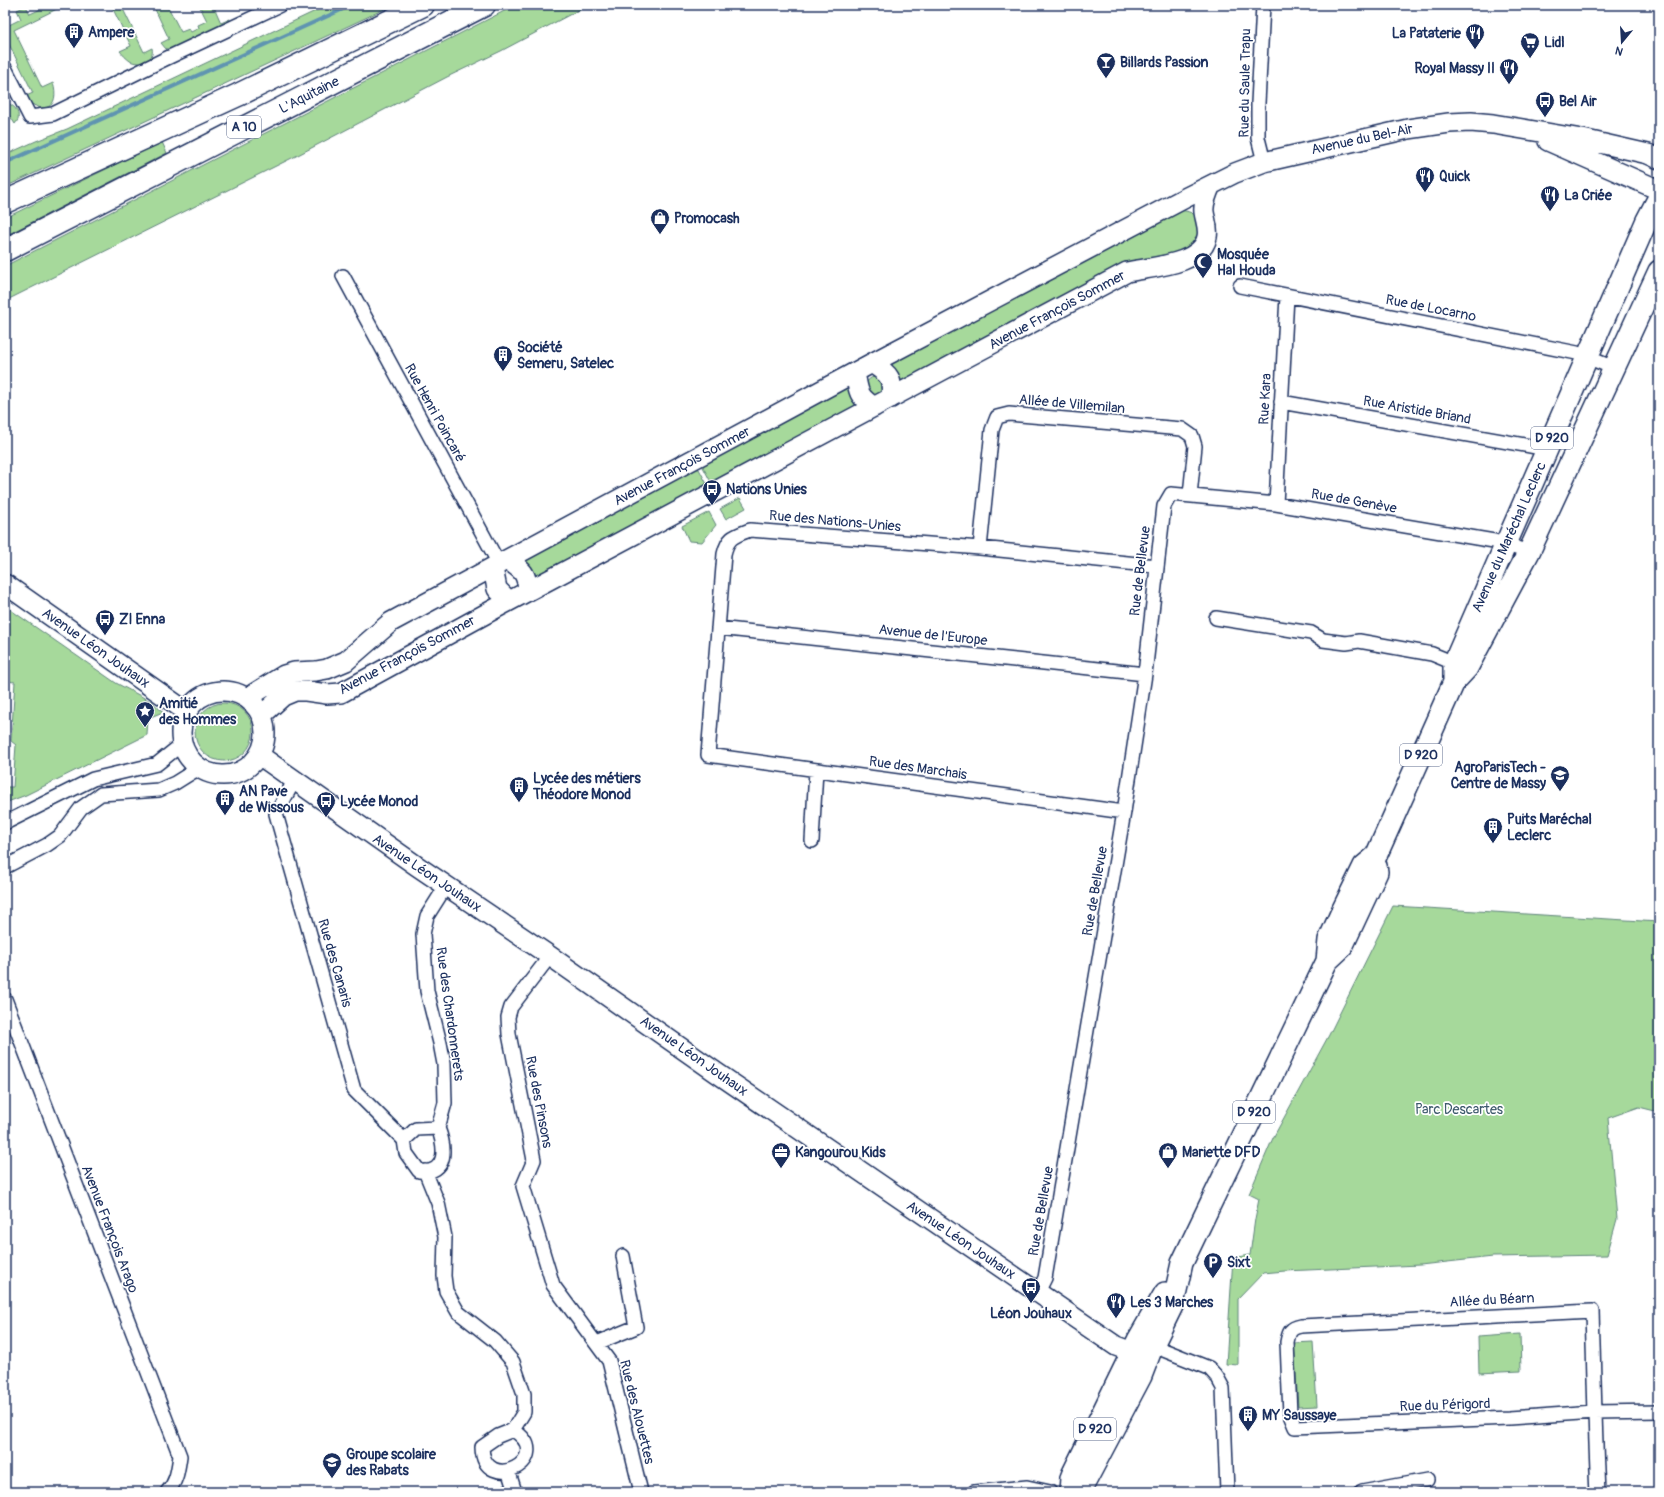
<svg xmlns="http://www.w3.org/2000/svg" width="1664" height="1497" font-family="Pangolin,sans-serif">
<rect width="100%" height="100%" fill="#fff"/>
<filter id="ink" filterUnits="userSpaceOnUse"><feTurbulence type="fractalNoise" baseFrequency=".025" numOctaves="2"/><feDisplacementMap in="SourceGraphic" scale="8" xChannelSelector="R" yChannelSelector="G"/><feConvolveMatrix kernelMatrix="1 2 1 2 8 2 1 2 1" color-interpolation-filters="sRGB"/></filter>
<g filter="url(#ink)">
<path fill="#a6d99b" stroke="#60847c" d="M 50,5 L 65,5 L 14,30 L 42,88 L 53,83 C 61,108 42,117 24,97 L 33,93 L 5,36 L 5,27 L 21,19 L 17,10 L 26,6 L 30,14 Z
M 111,5 L 121,5 L 144,52 L 152,48 C 155,61 140,66 130,61 C 126,58 123,55 120,51 L 131,46 Z
M 153,5 L 167,5 L 181,32 L 189,29 L 191,32 L 199,28 L 198,25 L 207,21 L 199,5 L 209,5 L 211,8 L 214,7 L 221,23 L 230,19 L 229,22 L 175,48 L 166,49 L 161,43 L 169,39 Z
M 328,5 L 393,5 L 5,187 L 5,155 L 36,141 L 67,129 Z
M 516,5 L 588,5 L 501,51 L 447,77 L 296,156 L 5,301 L 5,266 Z
M 5,102 C 13,105 20,110 18,120 L 15,124 L 10,116 L 5,118 Z
M 162,142 L 167,153 L 5,236 L 5,218 Z
M 1176,210 C 1203,211 1200,223 1198,244 L 899,388 L 886,365 Z
M866 386a9 9 0 1 1 18 0a9 9 0 1 1-18 0Z
M 852,385 L 861,405 L 712,484 L 703,467 L 704,463 Z
M 694,468 L 699,469 L 708,486 L 534,583 L 521,561 Z
M 740,498 L 746,508 L 726,519 L 720,509 Z
M 709,512 L 716,525 L 702,542 L 689,541 L 682,526 Z
M 5,606 L 116,683 L 152,702 L 163,712 L 148,718 L 147,735 L 26,795 L 5,803 L 5,787 L 13,787 L 16,745 L 11,741 L 15,682 L 5,681 Z
M195 732a29 29 0 1 1 58 0a29 29 0 1 1-58 0Z
M 1393,906 L 1659,922 L 1659,1112 L 1639,1107 L 1608,1118 L 1617,1219 L 1607,1255 L 1493,1257 L 1420,1265 L 1285,1271 L 1263,1273 L 1238,1299 L 1238,1365 L 1226,1364 L 1233,1258 L 1250,1255 L 1255,1219 L 1259,1199 L 1249,1194 L 1273,1138 L 1329,1035 Z
M 1520,1334 L 1521,1371 L 1479,1373 L 1478,1337 Z
M 1313,1342 L 1317,1406 L 1298,1407 L 1294,1343 Z"/>
<g fill="none" stroke-linecap="round" stroke-linejoin="round">
<path stroke="#5e94b1" stroke-width="4" d="M 5,163 L 352,5"/>
<defs>
<path id="street" d="M 1263,5 L 1258,103 L 1258,138 L 1264,162
M 5,68 L 30,117 L 53,114 L 163,60 L 280,5
M 343,276 L 499,564
M 1240,286 L 1577,353 L 1614,368
M 1281,402 L 1536,447 L 1547,451
M 1276,504 L 1287,296
M 980,548 L 992,430 L 997,417 L 1009,414 L 1182,429 L 1192,436 L 1195,446 L 1190,495
M 1216,618 L 1311,633 L 1323,640 L 1346,643 L 1359,641 L 1432,654 L 1454,663
M 718,628 L 1145,674
M 294,781 L 276,814 L 354,1090 L 404,1140
M 1124,812 L 708,755 L 724,554 C 728,537 734,536 750,530 L 980,548 L 1157,566
M 5,823 L 93,779 L 157,764 L 182,744
M 812,841 L 816,770
M 5,867 L 47,845 L 60,836 L 81,808 L 101,794 L 159,790 L 175,783 L 199,768
M 550,956 L 511,1007 L 508,1017 L 509,1034 L 534,1160 L 523,1186 L 553,1285 L 609,1361 L 641,1492
M 5,999 L 180,1456 C 178,1469 177,1482 167,1492
M 438,1128 L 445,1103 L 444,1064 L 440,1043 L 427,991 L 423,934 L 427,916 L 446,886
M 438,1128 C 445,1146 449,1175 419,1171 L 406,1153 L 404,1140 L 416,1129 Z
M 425,1171 L 438,1203 L 445,1237 L 444,1276 L 446,1291 L 458,1312 L 495,1341 L 513,1362 L 524,1394 L 524,1412 L 513,1430
M 1038,1292 L 1045,1278 L 1124,812 L 1145,674 L 1164,506 L 1171,494 L 1276,504 L 1494,541 L 1529,552
M 597,1343 L 636,1327 L 623,1256
M 1146,1343 L 1209,1368 L 1217,1377 L 1223,1388 L 1227,1492
M 513,1430 C 559,1458 483,1497 482,1447 L 498,1436 Z
M 509,1473 L 515,1492
M 974,1492 L 1027,1487 L 1050,1492
M 1362,1492 L 1427,1480
M 1598,1492 C 1595,1432 1594,1371 1592,1311 L 1301,1326 C 1290,1328 1289,1332 1287,1342 L 1290,1415 L 1295,1427 L 1509,1418 L 1595,1412 L 1659,1411"/>
<path id="secondary" d="M 1548,141 L 1659,190
M 872,363 C 889,375 893,376 891,398
M 855,373 C 859,392 857,395 874,407
M 508,560 C 522,570 527,573 528,591
M 493,568 L 497,589 L 509,601
M 5,584 L 187,712
M181 733a42 42 0 1 1 84 0a42 42 0 1 1-84 0Z
M 247,698 L 284,675 L 294,672 L 316,671 L 327,669 L 346,661 L 391,622 L 872,363 L 1187,197 L 1235,173 L 1264,162 L 1408,129 L 1449,123 L 1471,122 L 1493,124 L 1582,139 L 1648,154 L 1659,159
M 262,715 L 283,696 L 295,691 L 306,691 L 327,694 L 341,693 L 500,606 L 1127,272 C 1150,267 1202,265 1207,237 C 1209,228 1205,220 1204,212 C 1203,203 1207,194 1211,185
M 259,755 L 417,866 L 550,956 L 717,1073 L 1116,1346 L 1132,1352"/>
<path id="primary" d="M 1454,682 L 1454,663 L 1647,220 L 1659,197
M 1327,961 L 1342,947 L 1377,872 L 1376,866
M 1070,1492 L 1071,1478 L 1073,1473 L 1138,1340 L 1165,1293
M 1073,1492 L 1084,1484 L 1141,1376 L 1153,1345 L 1173,1304 L 1182,1263 L 1327,961 L 1329,940 L 1343,909 L 1364,866 L 1376,856 L 1454,682 L 1467,668 L 1529,552 L 1659,271"/>
<path id="highway" d="M 5,202 L 238,95 L 423,5
M 5,250 L 484,5"/>
</defs>
<use href="#street" stroke="#1b2f5e" stroke-width="16"/>
<use href="#secondary" stroke="#1b2f5e" stroke-width="22"/>
<use href="#primary" stroke="#1b2f5e" stroke-width="24"/>
<use href="#highway" stroke="#1b2f5e" stroke-width="25"/>
<use href="#street" stroke="#fff" stroke-width="13"/>
<use href="#secondary" stroke="#fff" stroke-width="19"/>
<use href="#primary" stroke="#fff" stroke-width="21"/>
<use href="#highway" stroke="#fff" stroke-width="22"/>
</g>
</g>
<defs>
<symbol id="building-pin" viewBox="-11 -11 22 30"><path d="M0 17L-7.5 6A9.5 9.5 0 1 1 7.5 6Z" fill="#1b2f5e" stroke="#fff"/><path d="M-4-6H4V6H1V3H-1V6H-4ZM-2.5-4.3h1.7v1.8h-1.7ZM.8-4.3h1.7v1.8H.8ZM-2.5-1h1.7V.8h-1.7ZM.8-1h1.7V.8H.8Z" fill="#fff"/></symbol>
<symbol id="restaurant-pin" viewBox="-11 -11 22 30"><path d="M0 17L-7.5 6A9.5 9.5 0 1 1 7.5 6Z" fill="#1b2f5e" stroke="#fff"/><path d="M-5-6h1v4h1v-4h1v4h1v-4h1v5L-1.5 .5V6h-2V.5L-5-1ZM5-6V6H3V1.5H1.5Q1.5-4 5-6Z" fill="#fff"/></symbol>
<symbol id="supermarket-pin" viewBox="-11 -11 22 30"><path d="M0 17L-7.5 6A9.5 9.5 0 1 1 7.5 6Z" fill="#1b2f5e" stroke="#fff"/><path d="M-6-5.5h2.5l.6 2H6L4.5 2H-2.5L-4.4-4H-6ZM-1.5 3.2a1.3 1.3 0 1 0 .1 0ZM3 3.2a1.3 1.3 0 1 0 .1 0Z" fill="#fff"/></symbol>
<symbol id="bar-pin" viewBox="-11 -11 22 30"><path d="M0 17L-7.5 6A9.5 9.5 0 1 1 7.5 6Z" fill="#1b2f5e" stroke="#fff"/><path d="M-6-5H6L.8 .8V4.5H3.5V6h-7V4.5H-.8V.8Z" fill="#fff"/></symbol>
<symbol id="bus-pin" viewBox="-11 -11 22 30"><path d="M0 17L-7.5 6A9.5 9.5 0 1 1 7.5 6Z" fill="#1b2f5e" stroke="#fff"/><path d="M-5-6H5V4H4V6H2V4H-2V6H-4V4H-5ZM-3.5-4V0h7V-4ZM-3.5 1.2v1.5H-2V1.2ZM2 1.2v1.5H3.5V1.2Z" fill="#fff"/></symbol>
<symbol id="shop-pin" viewBox="-11 -11 22 30"><path d="M0 17L-7.5 6A9.5 9.5 0 1 1 7.5 6Z" fill="#1b2f5e" stroke="#fff"/><path d="M-5-2.5h2.3a2.7 3.5 0 0 1 5.4 0H5L5.5 6h-11ZM-1.5-2.5h3a1.5 2.3 0 0 0-3 0Z" fill="#fff"/></symbol>
<symbol id="mosque-pin" viewBox="-11 -11 22 30"><path d="M0 17L-7.5 6A9.5 9.5 0 1 1 7.5 6Z" fill="#1b2f5e" stroke="#fff"/><path d="M3.5-4.9A6 6 0 1 0 3.5 4.9A5 5 0 1 1 3.5-4.9Z" fill="#fff"/></symbol>
<symbol id="sight-pin" viewBox="-11 -11 22 30"><path d="M0 17L-7.5 6A9.5 9.5 0 1 1 7.5 6Z" fill="#1b2f5e" stroke="#fff"/><path d="M0-6L1.8-2.2L6-1.7L2.9 1.2L3.7 5.4L0 3.3L-3.7 5.4L-2.9 1.2L-6-1.7L-1.8-2.2Z" fill="#fff"/></symbol>
<symbol id="university-pin" viewBox="-11 -11 22 30"><path d="M0 17L-7.5 6A9.5 9.5 0 1 1 7.5 6Z" fill="#1b2f5e" stroke="#fff"/><path d="M0-5L7-2L0 1L-7-2ZM-4 1L0 2.5L4 1V4Q0 6-4 4Z" fill="#fff"/></symbol>
<symbol id="office-pin" viewBox="-11 -11 22 30"><path d="M0 17L-7.5 6A9.5 9.5 0 1 1 7.5 6Z" fill="#1b2f5e" stroke="#fff"/><path d="M-6-3h4V-5.5h4V-3h4V5H-6ZM-1-4.5V-3h2v-1.5ZM-6 0V1H6V0Z" fill="#fff"/></symbol>
<symbol id="parking-pin" viewBox="-11 -11 22 30"><path d="M0 17L-7.5 6A9.5 9.5 0 1 1 7.5 6Z" fill="#1b2f5e" stroke="#fff"/><path d="M-3.5-5.5H1a3.5 3.5 0 0 1 0 7H-1V5.5H-3.5ZM-1-3.4V-.6H.8a1.4 1.4 0 0 0 0-2.8Z" fill="#fff"/></symbol>
<symbol id="school-pin" viewBox="-11 -11 22 30"><path d="M0 17L-7.5 6A9.5 9.5 0 1 1 7.5 6Z" fill="#1b2f5e" stroke="#fff"/><path d="M0-5L7-2L0 1L-7-2ZM-4 1L0 2.5L4 1V4Q0 6-4 4Z" fill="#fff"/></symbol>
</defs>
<g fill-rule="evenodd">
<use href="#building-pin" x="63" y="21" width="22" height="30"/>
<use href="#restaurant-pin" x="1464" y="22" width="22" height="30"/>
<use href="#supermarket-pin" x="1519" y="31" width="22" height="30"/>
<use href="#bar-pin" x="1095" y="51" width="22" height="30"/>
<use href="#restaurant-pin" x="1498" y="57" width="22" height="30"/>
<use href="#bus-pin" x="1534" y="90" width="22" height="30"/>
<use href="#restaurant-pin" x="1414" y="165" width="22" height="30"/>
<use href="#restaurant-pin" x="1539" y="184" width="22" height="30"/>
<use href="#shop-pin" x="649" y="207" width="22" height="30"/>
<use href="#mosque-pin" x="1192" y="251" width="22" height="30"/>
<use href="#building-pin" x="492" y="344" width="22" height="30"/>
<use href="#bus-pin" x="701" y="478" width="22" height="30"/>
<use href="#bus-pin" x="94" y="608" width="22" height="30"/>
<use href="#sight-pin" x="134" y="700" width="22" height="30"/>
<use href="#university-pin" x="1549" y="764" width="22" height="30"/>
<use href="#building-pin" x="508" y="775" width="22" height="30"/>
<use href="#building-pin" x="214" y="788" width="22" height="30"/>
<use href="#bus-pin" x="315" y="790" width="22" height="30"/>
<use href="#building-pin" x="1482" y="816" width="22" height="30"/>
<use href="#office-pin" x="770" y="1141" width="22" height="30"/>
<use href="#shop-pin" x="1157" y="1141" width="22" height="30"/>
<use href="#parking-pin" x="1202" y="1251" width="22" height="30"/>
<use href="#bus-pin" x="1020" y="1276" width="22" height="30"/>
<use href="#restaurant-pin" x="1105" y="1291" width="22" height="30"/>
<use href="#building-pin" x="1237" y="1404" width="22" height="30"/>
<use href="#school-pin" x="321" y="1451" width="22" height="30"/>
</g>
<g text-anchor="middle" dominant-baseline="central" stroke-width="3.5" stroke-linejoin="round" paint-order="stroke">
<g fill="#fff" stroke="#5f6d8e" stroke-width="1">
<rect x="227" y="116" width="34" height="22" rx="3"/>
<rect x="1531" y="427" width="42" height="22" rx="3"/>
<rect x="1400" y="744" width="42" height="22" rx="3"/>
<rect x="1233" y="1101" width="42" height="22" rx="3"/>
<rect x="1074" y="1418" width="42" height="22" rx="3"/>
</g>
<g font-size="13" font-weight="bold" fill="#1b2f5e">
<text x="244" y="127">A 10</text>
<text x="1552" y="438">D 920</text>
<text x="1421" y="755">D 920</text>
<text x="1254" y="1112">D 920</text>
<text x="1095" y="1429">D 920</text>
</g>
<g font-size="14" font-weight="bold" fill="#1b2f5e" stroke="#fff" text-anchor="start">
<text x="88" y="32">Ampere</text>
<text x="1461" y="33" text-anchor="end">La Pataterie</text>
<text x="1544" y="42">Lidl</text>
<text x="1120" y="62">Billards Passion</text>
<text x="1495" y="68" text-anchor="end">Royal Massy II</text>
<text x="1559" y="101">Bel Air</text>
<text x="1439" y="176">Quick</text>
<text x="1564" y="195">La Criée</text>
<text x="674" y="218">Promocash</text>
<text x="1217" y="254">Mosquée<tspan x="1217" dy="16">Hal Houda</tspan></text>
<text x="517" y="347">Société<tspan x="517" dy="16">Semeru, Satelec</tspan></text>
<text x="726" y="489">Nations Unies</text>
<text x="119" y="619">ZI Enna</text>
<text x="159" y="703">Amitié<tspan x="159" dy="16">des Hommes</tspan></text>
<text x="1546" y="767" text-anchor="end">AgroParisTech -<tspan x="1546" dy="16">Centre de Massy</tspan></text>
<text x="533" y="778">Lycée des métiers<tspan x="533" dy="16">Théodore Monod</tspan></text>
<text x="239" y="791">AN Pave<tspan x="239" dy="16">de Wissous</tspan></text>
<text x="340" y="801">Lycée Monod</text>
<text x="1507" y="819">Puits Maréchal<tspan x="1507" dy="16">Leclerc</tspan></text>
<text x="795" y="1152">Kangourou Kids</text>
<text x="1182" y="1152">Mariette DFD</text>
<text x="1227" y="1262">Sixt</text>
<text x="1130" y="1302">Les 3 Marches</text>
<text x="1031" y="1313" text-anchor="middle">Léon Jouhaux</text>
<text x="1262" y="1415">MY Saussaye</text>
<text x="346" y="1454">Groupe scolaire<tspan x="346" dy="16">des Rabats</tspan></text>
</g>
<g font-size="14" fill="#1b2f5e" stroke="#fff">
<text transform="translate(1245 83) rotate(-89)">Rue du Saule Trapu</text>
<text transform="translate(309 95) rotate(-27)">L'Aquitaine</text>
<text transform="translate(1362 139) rotate(-12)">Avenue du Bel-Air</text>
<text transform="translate(1431 308) rotate(11)">Rue de Locarno</text>
<text transform="translate(1057 310) rotate(-28)">Avenue François Sommer</text>
<text transform="translate(1265 399) rotate(-87)">Rue Kara</text>
<text transform="translate(1072 404) rotate(5)">Allée de Villemilan</text>
<text transform="translate(1417 410) rotate(10)">Rue Aristide Briand</text>
<text transform="translate(435 413) rotate(61)">Rue Henri Poincaré</text>
<text transform="translate(682 466) rotate(-28)">Avenue François Sommer</text>
<text transform="translate(1354 501) rotate(10)">Rue de Genève</text>
<text transform="translate(835 521) rotate(5)">Rue des Nations-Unies</text>
<text transform="translate(1509 537) rotate(-66)">Avenue du Maréchal Leclerc</text>
<text transform="translate(1140 571) rotate(-83)">Rue de Bellevue</text>
<text transform="translate(933 635) rotate(6)">Avenue de l'Europe</text>
<text transform="translate(96 648) rotate(35)">Avenue Léon Jouhaux</text>
<text transform="translate(407 655) rotate(-28)">Avenue François Sommer</text>
<text transform="translate(918 768) rotate(8)">Rue des Marchais</text>
<text transform="translate(427 873) rotate(34)">Avenue Léon Jouhaux</text>
<text transform="translate(1095 891) rotate(-80)">Rue de Bellevue</text>
<text transform="translate(335 963) rotate(74)">Rue des Canaris</text>
<text transform="translate(450 1014) rotate(82)">Rue des Chardonnerets</text>
<text transform="translate(694 1056) rotate(35)">Avenue Léon Jouhaux</text>
<text transform="translate(539 1102) rotate(79)">Rue des Pinsons</text>
<text transform="translate(1041 1211) rotate(-80)">Rue de Bellevue</text>
<text transform="translate(110 1229) rotate(69)">Avenue François Arago</text>
<text transform="translate(961 1240) rotate(34)">Avenue Léon Jouhaux</text>
<text transform="translate(1492 1300) rotate(-3)">Allée du Béarn</text>
<text transform="translate(1445 1405) rotate(-2)">Rue du Périgord</text>
<text transform="translate(637 1412) rotate(76)">Rue des Alouettes</text>
</g>
<g font-size="14" fill="#3e5a6d" stroke="#fff">
<text x="1459" y="1109">Parc Descartes</text>
</g>
</g>
<rect width="1664" height="1497" fill="none" stroke="#fff" stroke-width="20"/>
<rect x="10" y="10" width="1644" height="1477" fill="none" stroke="#1b2f5e" stroke-width="1.5" filter="url(#ink)"/>
<g transform="translate(1622 42) rotate(198)" stroke="#ffffff" stroke-width="3" paint-order="stroke">
<path d="M0-3L7 15L0 10L-7 15Z" fill="#1b2f5e"/>
<text y="-6" font-size="11" font-weight="bold" text-anchor="middle" fill="#1b2f5e">N</text>
</g>
</svg>
